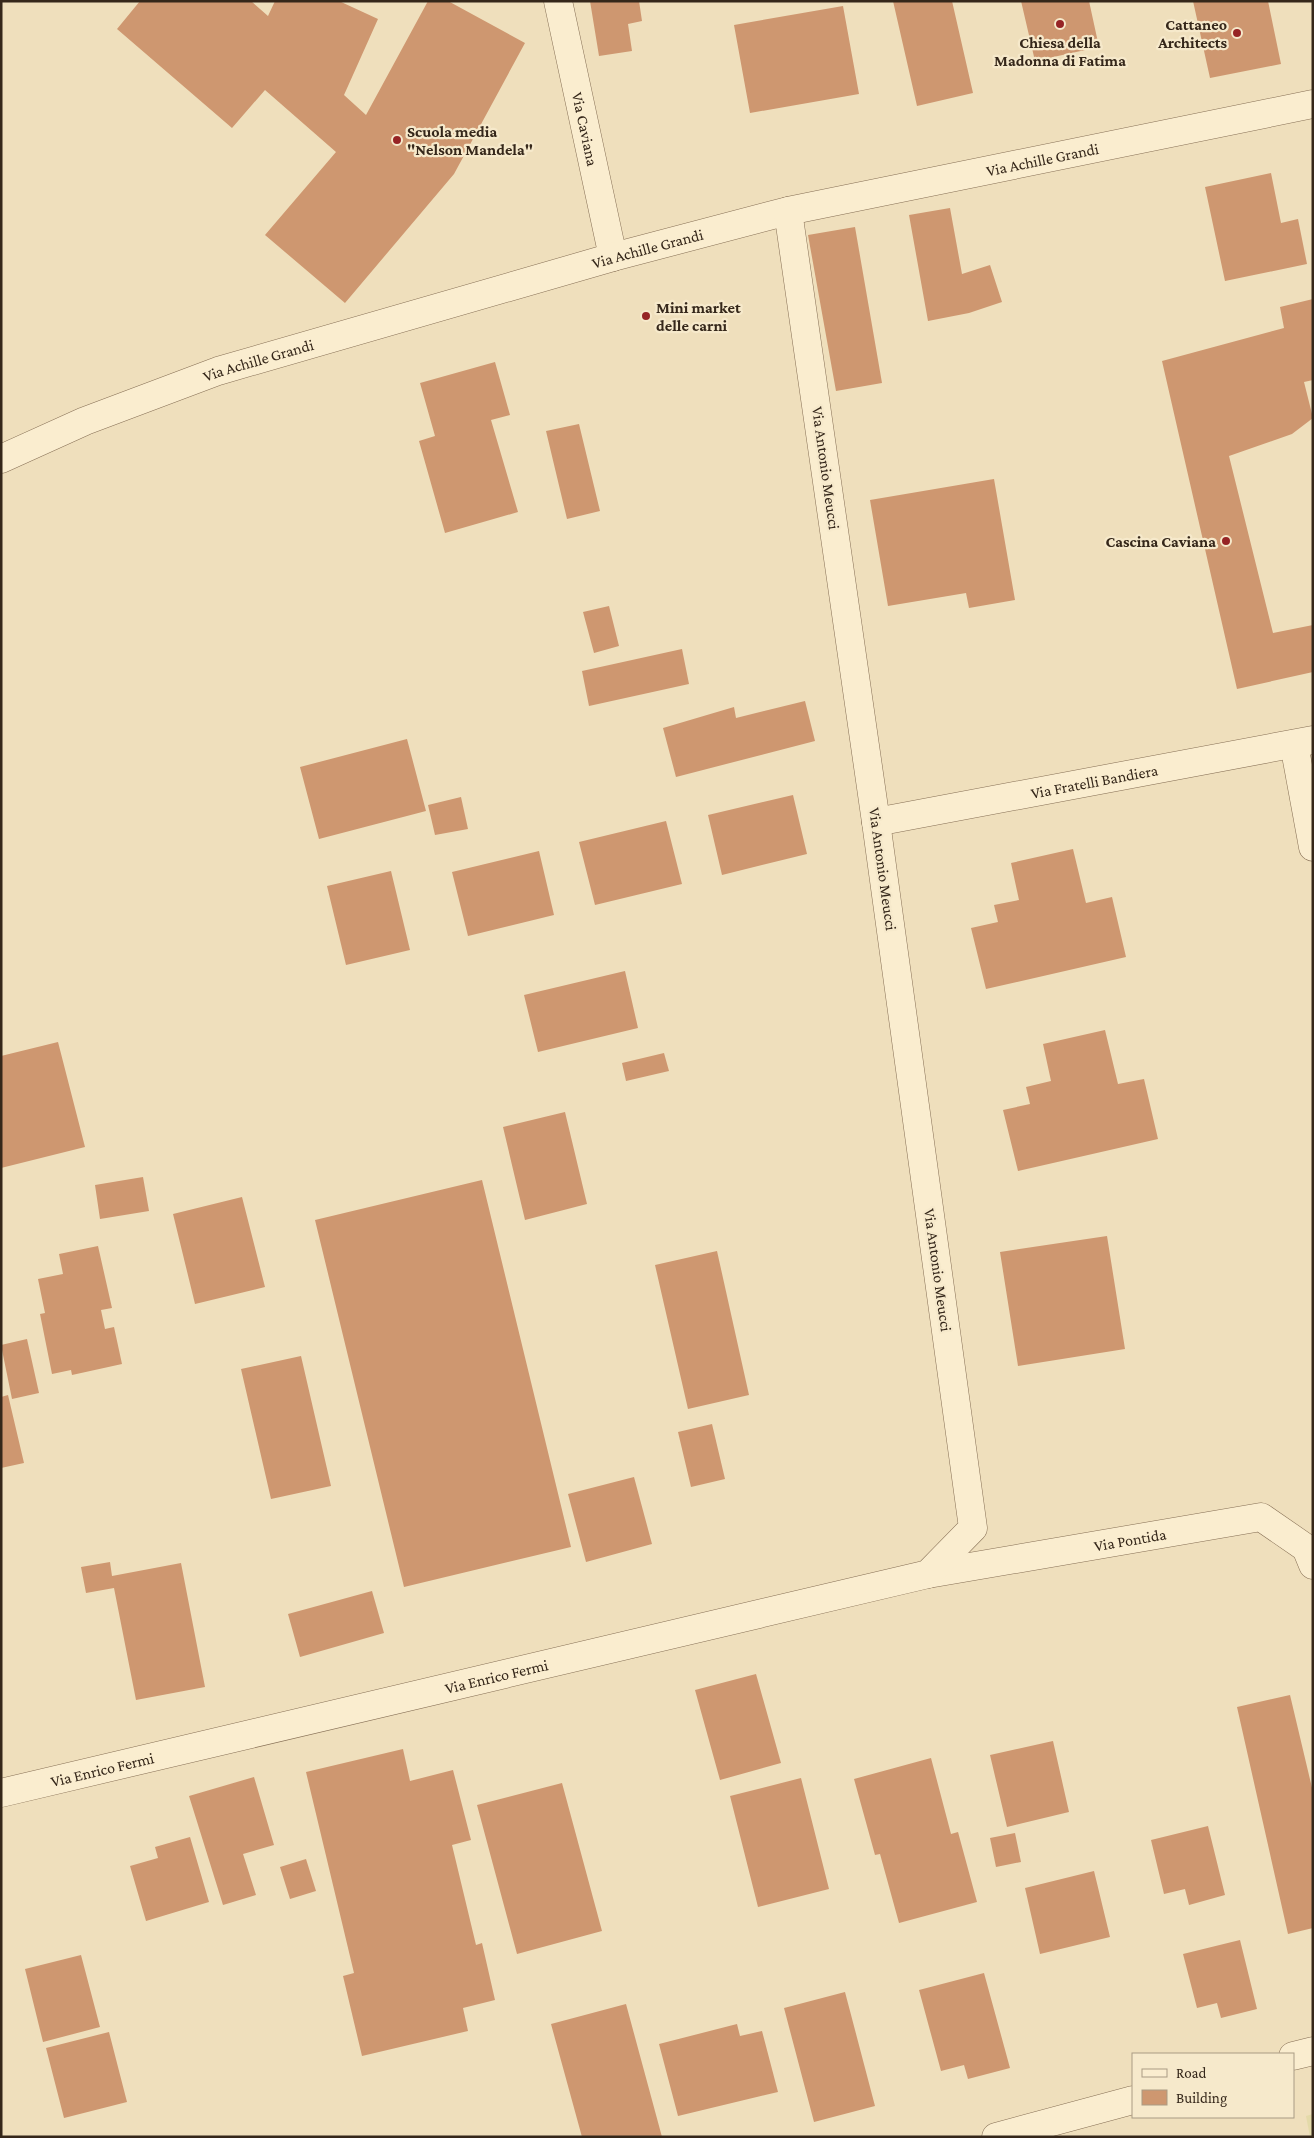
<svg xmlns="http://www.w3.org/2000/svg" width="1314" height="2138" font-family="'Crimson Pro',serif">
<rect width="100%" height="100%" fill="#efdfbc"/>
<path fill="#e4daa9" d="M 1313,2114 L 1313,2137 L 1310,2137 L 1306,2116 Z"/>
<path fill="#ce9770" d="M 140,1 L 251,1 L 268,16 L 275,1 L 339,1 L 378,19 L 344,95 L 366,115 L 428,1 L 448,1 L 525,43 L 454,174 L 345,303 L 265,235 L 336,152 L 265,90 L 232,128 L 117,29 Z
M 590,1 L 639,1 L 642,21 L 628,24 L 632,51 L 599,56 Z
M 893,1 L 952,1 L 973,93 L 917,106 Z
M 1021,1 L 1089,1 L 1099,47 L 1035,61 Z
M 1193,1 L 1268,1 L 1281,64 L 1210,78 Z
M 843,6 L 859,94 L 750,113 L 734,25 Z
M 1271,173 L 1281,223 L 1298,219 L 1307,264 L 1225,281 L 1205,187 Z
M 950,208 L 962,274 L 990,265 L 1002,302 L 969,313 L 928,321 L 909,215 Z
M 855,227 L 882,383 L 836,391 L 808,235 Z
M 1313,299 L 1313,380 L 1304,382 L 1313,418 L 1292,434 L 1229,456 L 1273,633 L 1313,625 L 1313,672 L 1237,689 L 1162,361 L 1284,328 L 1280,307 Z
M 495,362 L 510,415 L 491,420 L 518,512 L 445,533 L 419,441 L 435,436 L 420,383 Z
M 579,424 L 600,511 L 567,519 L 546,431 Z
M 994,479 L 1015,600 L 969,608 L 966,593 L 888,606 L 870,500 Z
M 609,606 L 619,646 L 594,653 L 583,612 Z
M 682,649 L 689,684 L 589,706 L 582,671 Z
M 805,701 L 815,741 L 676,777 L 663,728 L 734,707 L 736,718 Z
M 407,739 L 426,811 L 319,839 L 300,767 Z
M 793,795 L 807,854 L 722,875 L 708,815 Z
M 461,797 L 468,829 L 435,835 L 428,805 Z
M 666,821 L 682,884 L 595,905 L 579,842 Z
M 1073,849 L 1086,903 L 1112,897 L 1126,957 L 986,989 L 971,928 L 998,922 L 994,905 L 1019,900 L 1011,863 Z
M 539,851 L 554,915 L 468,936 L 452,872 Z
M 391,871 L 410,950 L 346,965 L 327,886 Z
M 625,971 L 638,1028 L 538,1052 L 524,995 Z
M 1105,1030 L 1118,1084 L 1144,1079 L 1158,1139 L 1018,1171 L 1003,1110 L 1030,1104 L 1026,1087 L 1051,1081 L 1043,1044 Z
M 58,1042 L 85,1147 L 1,1168 L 1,1056 Z
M 664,1053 L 669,1071 L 626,1081 L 622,1063 Z
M 565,1112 L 587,1204 L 525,1220 L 503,1127 Z
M 143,1177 L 149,1211 L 100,1219 L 95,1185 Z
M 482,1180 L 571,1547 L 404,1587 L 315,1220 Z
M 242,1197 L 265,1287 L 195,1304 L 173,1214 Z
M 1107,1236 L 1125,1349 L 1018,1366 L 1000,1252 Z
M 98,1246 L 112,1308 L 101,1310 L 105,1329 L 114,1327 L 122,1364 L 72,1375 L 71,1370 L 52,1374 L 40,1314 L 45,1313 L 38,1279 L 63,1274 L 59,1254 Z
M 717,1251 L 749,1395 L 688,1409 L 655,1265 Z
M 27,1339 L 39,1393 L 12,1399 L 1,1345 Z
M 301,1356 L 331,1486 L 271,1499 L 241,1369 Z
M 8,1395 L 24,1463 L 1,1468 L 1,1397 Z
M 712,1424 L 725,1479 L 691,1487 L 678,1432 Z
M 634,1477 L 652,1544 L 586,1562 L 568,1494 Z
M 110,1562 L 112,1576 L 181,1563 L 205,1687 L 136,1700 L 114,1588 L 86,1593 L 81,1567 Z
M 372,1591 L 384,1633 L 300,1657 L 288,1614 Z
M 756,1674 L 781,1763 L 720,1780 L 695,1690 Z
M 1290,1695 L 1313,1792 L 1313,1928 L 1288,1934 L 1237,1707 Z
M 1053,1741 L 1069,1812 L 1007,1827 L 990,1755 Z
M 403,1749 L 410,1781 L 453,1770 L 471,1840 L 452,1845 L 476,1945 L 482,1943 L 495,2000 L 463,2008 L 468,2031 L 362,2056 L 343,1976 L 354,1973 L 306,1772 Z
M 931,1758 L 951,1834 L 958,1832 L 977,1902 L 899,1923 L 880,1854 L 875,1855 L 854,1779 Z
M 254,1777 L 274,1845 L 243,1854 L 256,1895 L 223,1905 L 189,1796 Z
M 801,1778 L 829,1889 L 758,1907 L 730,1796 Z
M 562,1783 L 602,1931 L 517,1954 L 477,1805 Z
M 1208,1826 L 1225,1895 L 1189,1905 L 1185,1889 L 1164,1894 L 1151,1840 Z
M 1015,1833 L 1021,1862 L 996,1867 L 990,1838 Z
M 190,1837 L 209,1902 L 146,1921 L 130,1866 L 158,1858 L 155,1847 Z
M 306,1859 L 316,1891 L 290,1899 L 280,1867 Z
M 1094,1871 L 1110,1937 L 1040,1954 L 1025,1888 Z
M 1240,1940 L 1257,2009 L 1221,2018 L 1217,2003 L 1197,2008 L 1183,1954 Z
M 81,1955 L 100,2027 L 43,2042 L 25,1969 Z
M 984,1973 L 1010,2068 L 968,2079 L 964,2065 L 941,2071 L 919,1990 Z
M 845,1992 L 875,2106 L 814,2122 L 784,2008 Z
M 626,2004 L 662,2137 L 582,2137 L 551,2024 Z
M 737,2024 L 740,2036 L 762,2031 L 778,2092 L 678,2116 L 659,2044 Z
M 109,2032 L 127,2102 L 64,2118 L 46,2048 Z"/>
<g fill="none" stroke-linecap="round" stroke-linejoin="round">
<defs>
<g id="minor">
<path id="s1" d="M 558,1 L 613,257"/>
<path id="s2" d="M 1,459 L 85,421 L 218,371 L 613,257 L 788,211 L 1313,104"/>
<path d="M 1294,744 L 1313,847"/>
<path id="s3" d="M 876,822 L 1313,740"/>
<path id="s4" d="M 928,1574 L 1261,1517 L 1306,1548 L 1313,1565"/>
<path id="s5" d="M 1,1793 L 928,1574 L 973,1528 L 876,822 L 788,211"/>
<path d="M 1293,2056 L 1313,2051"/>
<path d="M 996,2137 L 1133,2100"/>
</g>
</defs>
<use href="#minor" stroke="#866f55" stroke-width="29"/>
<use href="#minor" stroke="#faedcf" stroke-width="28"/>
</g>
<g fill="#962425" stroke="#f6e9cb" stroke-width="2">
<circle cx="1060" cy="24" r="5"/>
<circle cx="1237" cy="33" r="5"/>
<circle cx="397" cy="140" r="5"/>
<circle cx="646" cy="316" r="5"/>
<circle cx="1226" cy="541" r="5"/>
</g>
<g text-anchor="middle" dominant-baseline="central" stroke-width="4.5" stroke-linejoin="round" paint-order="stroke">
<g font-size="16" font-weight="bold" fill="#35271a" stroke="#f6e9cb" text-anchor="end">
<text x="1227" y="24">Cattaneo<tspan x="1227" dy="18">Architects</tspan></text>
<text x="1060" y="42" text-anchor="middle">Chiesa della<tspan x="1060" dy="18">Madonna di Fatima</tspan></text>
<text x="407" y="131" text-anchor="start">Scuola media<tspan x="407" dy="18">"Nelson Mandela"</tspan></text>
<text x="656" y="307" text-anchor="start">Mini market<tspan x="656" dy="18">delle carni</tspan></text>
<text x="1216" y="541">Cascina Caviana</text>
</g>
<g font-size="16" fill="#35271a" stroke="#f6e9cb">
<text stroke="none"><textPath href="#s1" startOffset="131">Via Caviana</textPath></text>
<text stroke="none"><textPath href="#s2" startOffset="1086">Via Achille Grandi</textPath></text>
<text stroke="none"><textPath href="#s2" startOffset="681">Via Achille Grandi</textPath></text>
<text stroke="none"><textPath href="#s2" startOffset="276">Via Achille Grandi</textPath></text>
<text transform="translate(826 468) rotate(82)">Via Antonio Meucci</text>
<text stroke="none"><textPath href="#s3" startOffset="222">Via Fratelli Bandiera</textPath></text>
<text transform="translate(883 869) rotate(82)">Via Antonio Meucci</text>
<text transform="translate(938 1270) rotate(82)">Via Antonio Meucci</text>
<text stroke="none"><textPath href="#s4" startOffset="205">Via Pontida</textPath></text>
<text stroke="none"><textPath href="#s5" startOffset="509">Via Enrico Fermi</textPath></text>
<text stroke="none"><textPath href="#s5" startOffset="104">Via Enrico Fermi</textPath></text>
</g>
</g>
<rect width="1314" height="2138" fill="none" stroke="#35271a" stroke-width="5"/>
<rect x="1132" y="2053" width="162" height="65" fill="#f6e9cb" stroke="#a99b84"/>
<rect x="1142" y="2069" width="25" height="8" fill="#faedcf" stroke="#a99b84"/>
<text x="1176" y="2078" font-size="15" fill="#35271a">Road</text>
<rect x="1142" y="2090" width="25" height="15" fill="#ce9770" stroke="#a99b84"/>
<text x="1176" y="2103" font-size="15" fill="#35271a">Building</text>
</svg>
